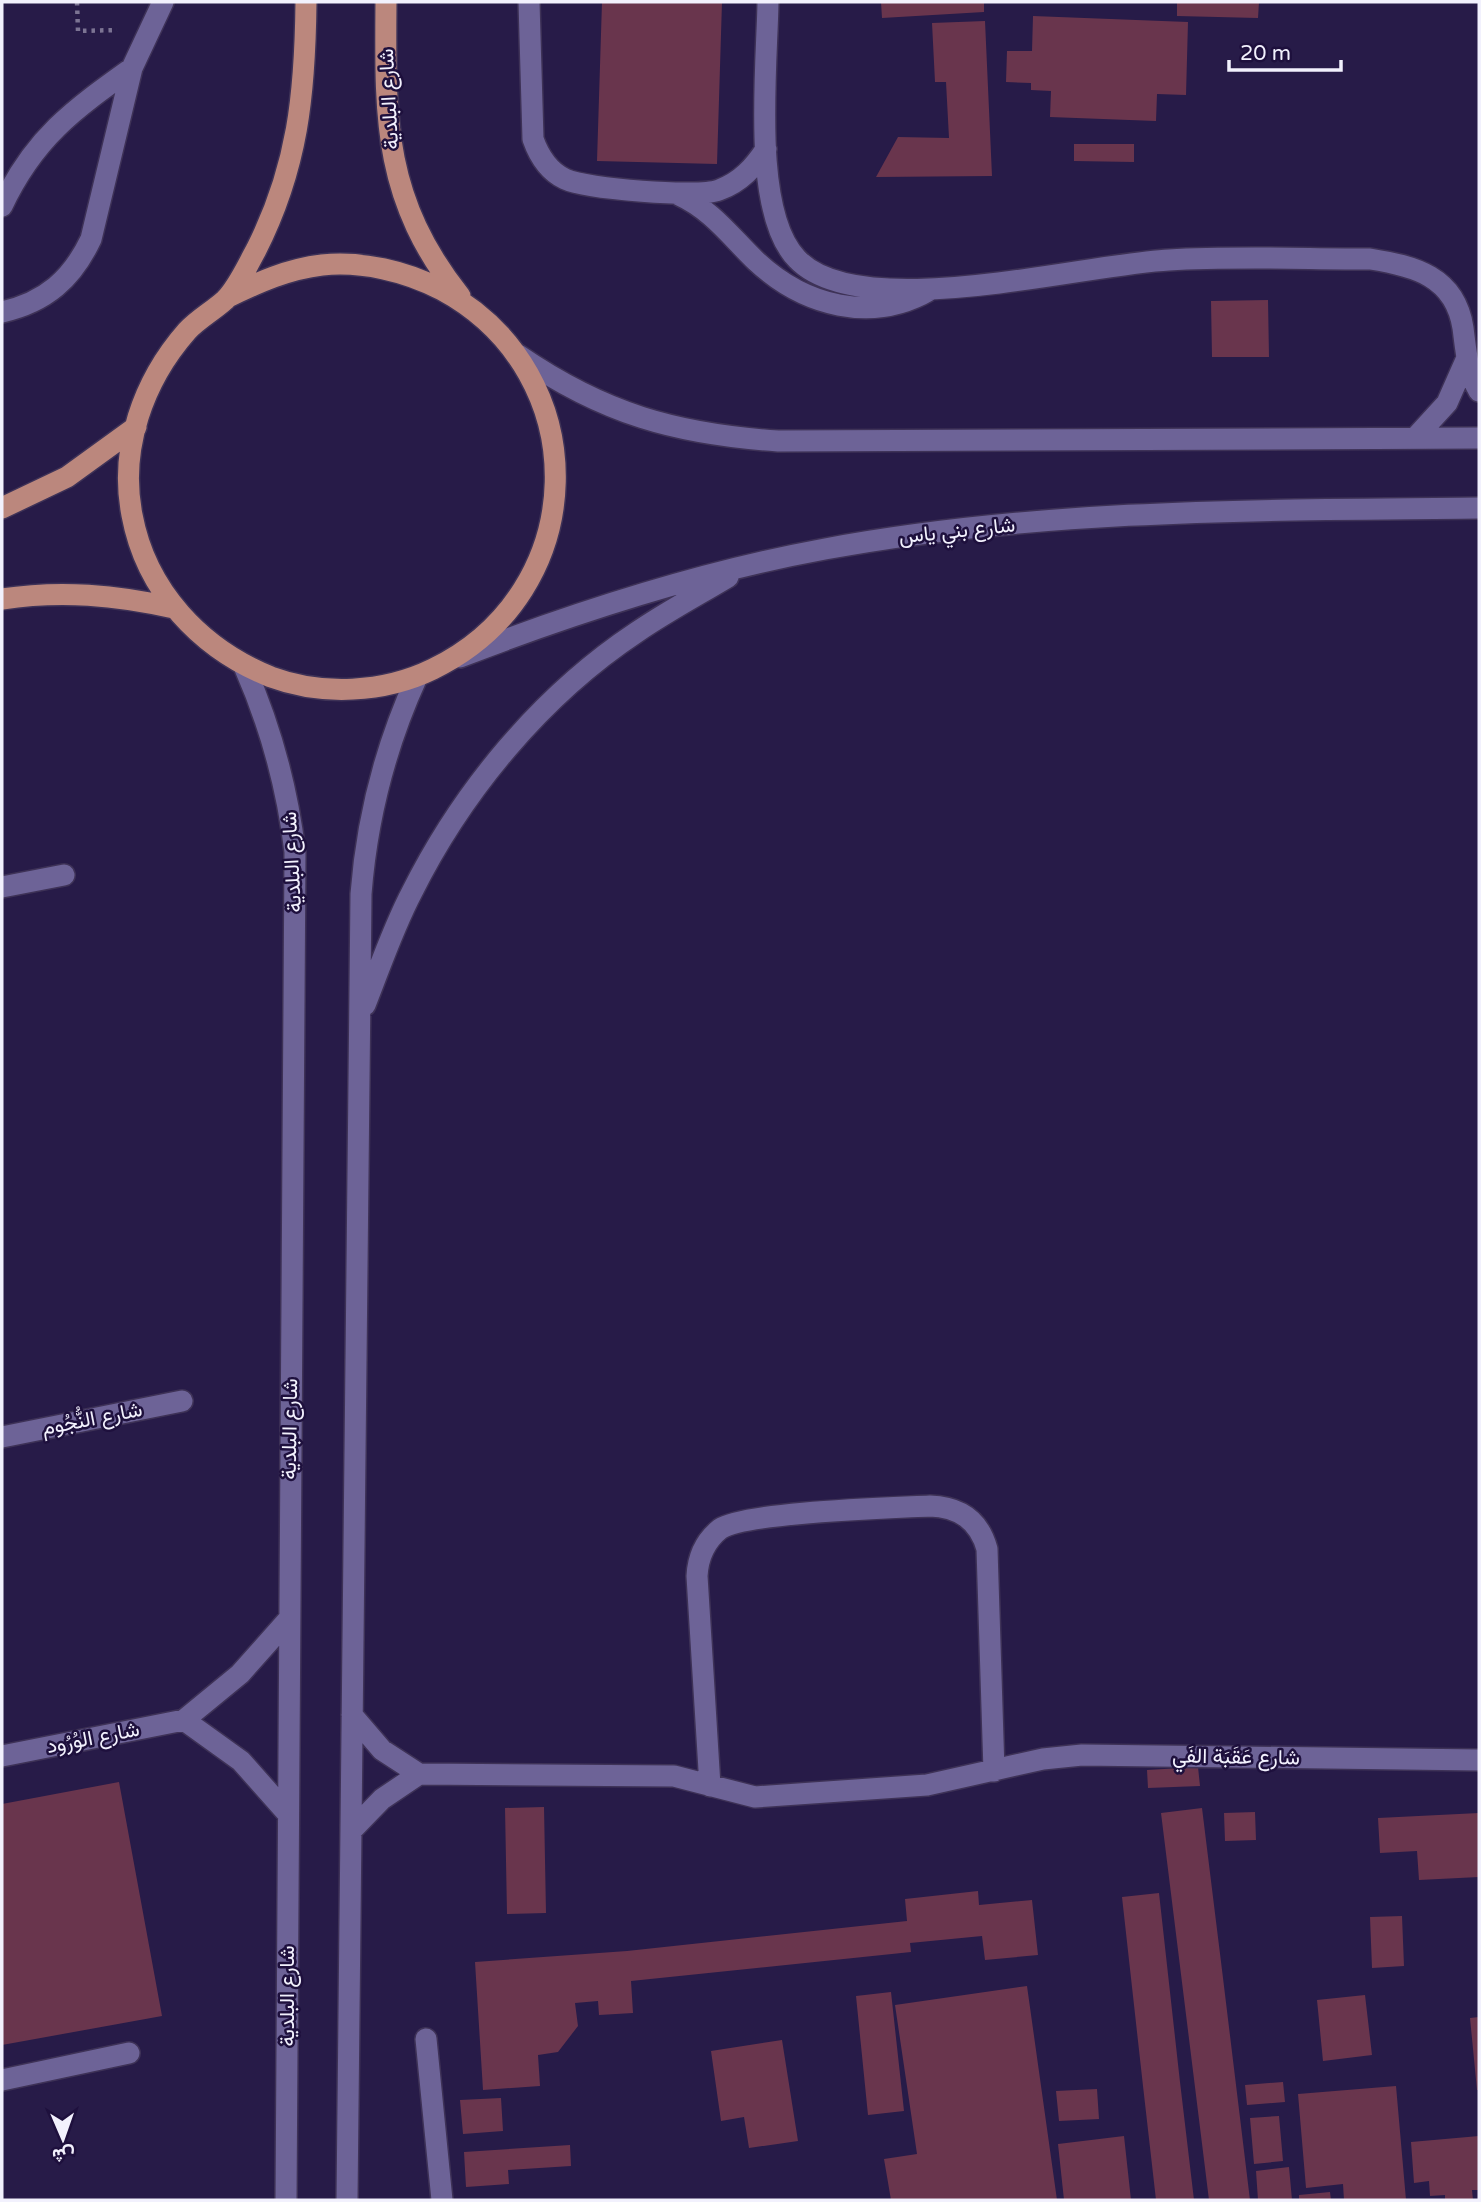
<svg xmlns="http://www.w3.org/2000/svg" width="1481" height="2202" font-family="'Varela Round',Vazirmatn,sans-serif">
<rect width="100%" height="100%" fill="#271b48"/>
<path fill="#69354d" d="M 602,2 L 722,2 L 717,164 L 597,161 Z
M 881,2 L 984,2 L 984,12 L 882,18 Z
M 1177,2 L 1259,2 L 1258,18 L 1177,16 Z
M 1033,16 L 1188,22 L 1186,95 L 1157,94 L 1156,121 L 1050,117 L 1051,91 L 1031,90 L 1031,83 L 1006,82 L 1007,51 L 1032,51 Z
M 985,21 L 992,176 L 876,177 L 898,137 L 949,138 L 946,82 L 935,82 L 932,23 Z
M 1074,144 L 1134,144 L 1134,162 L 1074,161 Z
M 1268,300 L 1269,357 L 1212,357 L 1211,301 Z
M 1198,1767 L 1200,1786 L 1148,1788 L 1147,1770 Z
M 119,1782 L 162,2016 L 2,2045 L 2,1804 Z
M 544,1807 L 546,1913 L 507,1914 L 505,1808 Z
M 1202,1808 L 1223,1978 L 1250,2200 L 1209,2200 L 1161,1813 Z
M 1255,1812 L 1256,1840 L 1225,1841 L 1224,1813 Z
M 1479,1813 L 1479,1877 L 1419,1880 L 1417,1851 L 1380,1853 L 1378,1818 Z
M 978,1891 L 979,1905 L 1032,1900 L 1038,1955 L 985,1960 L 982,1936 L 910,1943 L 911,1952 L 631,1981 L 633,2013 L 599,2015 L 598,2001 L 575,2003 L 578,2026 L 558,2052 L 538,2055 L 540,2086 L 483,2090 L 475,1962 L 627,1951 L 907,1921 L 905,1899 Z
M 1159,1893 L 1180,2082 L 1194,2200 L 1156,2200 L 1143,2086 L 1122,1897 Z
M 1402,1916 L 1404,1966 L 1372,1968 L 1370,1917 Z
M 1027,1986 L 1057,2200 L 891,2200 L 884,2159 L 917,2154 L 895,2005 Z
M 891,1992 L 904,2111 L 868,2115 L 856,1996 Z
M 1365,1995 L 1372,2055 L 1323,2061 L 1317,2000 Z
M 1479,2017 L 1479,2090 L 1477,2090 L 1470,2018 Z
M 782,2040 L 798,2141 L 749,2148 L 744,2117 L 721,2121 L 711,2051 Z
M 1283,2082 L 1285,2102 L 1247,2105 L 1245,2085 Z
M 1396,2086 L 1406,2200 L 1344,2200 L 1343,2184 L 1306,2188 L 1298,2094 Z
M 1097,2089 L 1099,2119 L 1059,2121 L 1056,2091 Z
M 501,2098 L 503,2131 L 463,2134 L 460,2100 Z
M 1279,2116 L 1283,2161 L 1254,2164 L 1250,2118 Z
M 1124,2136 L 1131,2200 L 1064,2200 L 1058,2144 Z
M 1479,2136 L 1479,2190 L 1472,2190 L 1473,2200 L 1445,2200 L 1445,2195 L 1430,2196 L 1429,2181 L 1414,2183 L 1411,2142 Z
M 570,2145 L 571,2166 L 508,2170 L 509,2184 L 466,2187 L 464,2152 Z
M 1289,2167 L 1292,2200 L 1258,2200 L 1256,2171 Z
M 1330,2192 L 1331,2200 L 1299,2200 L 1299,2195 Z"/>
<g fill="none" stroke-linecap="round" stroke-linejoin="round">
<defs>
<path id="minor" d="M 529,2 L 533,139 C 539,156 548,171 565,179 C 586,189 698,198 719,190 C 741,182 754,167 766,149
M 768,2 C 767,67 751,212 797,259 C 859,325 1083,264 1169,260 C 1235,256 1303,259 1370,259 C 1414,266 1455,276 1463,328 C 1466,351 1467,371 1479,391
M 679,195 C 712,210 731,237 756,261 C 804,306 872,324 930,290
M 2,206 C 34,138 73,110 132,68
M 2,312 C 46,302 72,279 91,239 L 132,68 L 163,2
M 518,355 C 604,414 676,434 778,441 L 1479,438
M 1415,438 L 1447,403 L 1466,360
M 460,657 C 579,611 700,572 825,549 C 1040,509 1261,510 1479,508
M 244,666 C 271,727 287,786 295,852 L 286,2200
M 2,887 L 64,875
M 365,1005 C 380,967 393,928 412,892 C 463,790 542,695 637,632 C 666,612 698,595 728,577
M 2,1437 L 182,1401
M 352,1715 L 382,1750 L 419,1774 L 674,1776 L 755,1797 L 927,1785 L 1043,1759 L 1082,1755 L 1479,1760
M 184,1720 L 241,1761 L 288,1814
M 2,1756 L 184,1720 L 240,1674 L 288,1620
M 710,1786 L 697,1576 C 698,1557 705,1541 720,1529 C 745,1512 891,1508 930,1506 C 959,1507 979,1520 987,1549 L 994,1771
M 351,1831 L 382,1799 L 419,1774
M 426,2039 L 442,2200
M 2,2080 L 129,2053
M 347,2200 L 361,894 C 367,817 385,747 417,677"/>
<path id="major" d="M 386,2 C 385,119 383,199 460,296
M 228,297 C 259,282 288,269 322,265 C 362,261 406,271 442,290 C 597,374 592,592 433,669 C 384,693 322,696 271,677 C 201,649 146,591 132,515 C 119,449 143,381 187,331 C 198,319 213,311 225,300 C 238,287 247,266 256,250 C 298,167 305,94 306,2
M 2,508 L 67,477 L 136,427
M 2,599 C 61,590 116,595 174,608"/>
</defs>
<use href="#minor" stroke="#3e3257" stroke-width="24"/>
<use href="#major" stroke="#3e3257" stroke-width="24"/>
<path stroke="#7c7493" stroke-width="4.5" stroke-dasharray="3.5 5" stroke-linecap="butt" d="M 77,2 L 78,31 L 117,30"/>
<use href="#minor" stroke="#6d6397" stroke-width="21"/>
<use href="#major" stroke="#bb877d" stroke-width="21"/>
</g>
<g text-anchor="middle" dominant-baseline="central" stroke-width="5" stroke-linejoin="round" paint-order="stroke">
<g font-size="21" fill="#f2f1fd" stroke="#1e103d">
<text transform="translate(389 99) rotate(-93)">شارع البلدية</text>
<text transform="translate(957 531) rotate(-6)">شارع بني ياس</text>
<text transform="translate(292 862) rotate(-93)">شارع البلدية</text>
<text transform="translate(92 1419) rotate(-11)">شارع النُّجُوم</text>
<text transform="translate(290 1429) rotate(-89)">شارع البلدية</text>
<text transform="translate(93 1738) rotate(-11)">شارع الوُرُود</text>
<text transform="translate(1236 1757) rotate(1)">شارع عَقَبَة الفَي</text>
<text transform="translate(287 1996) rotate(-90)">شارع البلدية</text>
</g>
</g>
<rect width="1481" height="2202" fill="none" stroke="#f2f1fd" stroke-width="7"/>
<g transform="translate(63 2139) rotate(178)" stroke="#1e103d" stroke-width="5" paint-order="stroke">
<path d="M0-5L12 26L0 18L-12 26Z" fill="#f2f1fd"/>
<text y="-10" font-size="19" font-weight="bold" text-anchor="middle" fill="#f2f1fd">ش</text>
</g>
<path d="M1229 60v10h112v-10" fill="none" stroke="#f2f1fd" stroke-width="3.5"/>
<text x="1240" y="60" font-size="21" fill="#f2f1fd" stroke="#1e103d" stroke-width="5" paint-order="stroke">20 m</text>
</svg>
